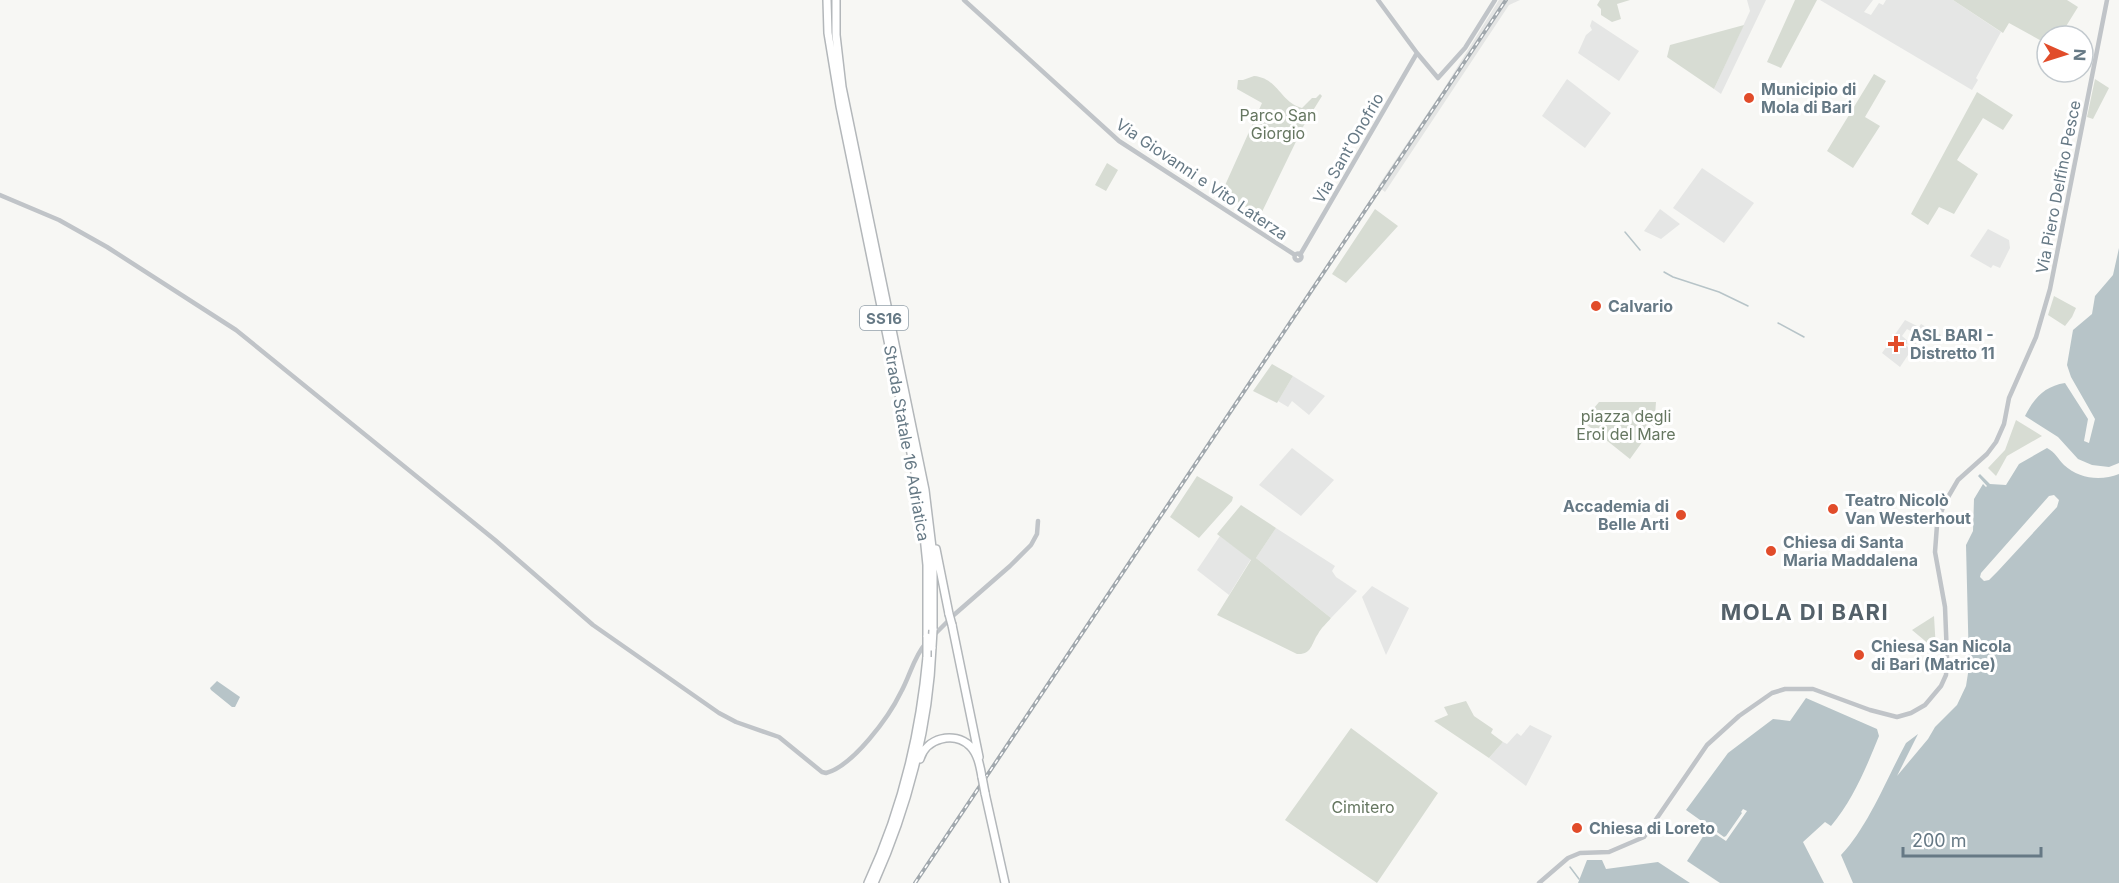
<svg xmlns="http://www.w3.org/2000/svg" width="2119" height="883" font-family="Inter,sans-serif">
<rect width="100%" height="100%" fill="#f7f7f4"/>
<path fill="#e5e6e5" d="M 1499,0 L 1520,0 L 1509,5 L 1385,192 L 1378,186 L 1443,90 Z
M 1747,0 L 1766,0 L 1721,94 L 1714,89 L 1750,11 Z
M 1820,0 L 1873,0 L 1864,12 L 1871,15 L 1879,3 L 1883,5 L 1886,0 L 1953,0 L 2001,32 L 1976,78 L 1978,80 L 1972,90 Z
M 1592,20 L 1639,51 L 1619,81 L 1578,53 L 1586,35 L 1592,30 L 1590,26 Z
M 1567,79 L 1611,113 L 1585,148 L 1542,116 Z
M 1702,168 L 1754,203 L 1724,243 L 1673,208 Z
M 1660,209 L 1680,224 L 1661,239 L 1644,231 Z
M 1988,229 L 2009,240 L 2010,248 L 2000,268 L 1993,265 L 1991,268 L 1970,256 Z
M 1905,320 L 1919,327 L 1921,324 L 1928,328 L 1927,332 L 1932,334 L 1934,331 L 1941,335 L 1937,343 L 1932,340 L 1928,342 L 1923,338 L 1924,335 L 1919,333 L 1916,334 L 1907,329 L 1902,336 L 1908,341 L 1907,344 L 1902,343 L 1911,349 L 1912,347 L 1910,345 L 1913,340 L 1918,346 L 1913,354 L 1915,356 L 1914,358 L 1908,355 L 1900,367 L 1882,353 Z
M 1293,376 L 1325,396 L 1309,415 L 1292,401 L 1288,407 L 1278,401 Z
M 1292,448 L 1334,480 L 1301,516 L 1259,485 Z
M 1276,528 L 1335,566 L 1332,571 L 1336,577 L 1357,591 L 1331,618 L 1256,558 Z
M 1220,536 L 1251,559 L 1229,595 L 1197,570 Z
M 1372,586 L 1409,608 L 1386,655 L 1362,597 Z
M 1530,725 L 1552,736 L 1526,786 L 1489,758 L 1503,742 L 1507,744 L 1517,733 L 1521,736 Z"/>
<path fill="#d7dcd3" d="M 1600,0 L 1630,0 L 1617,4 L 1621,19 L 1612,22 L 1601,15 L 1601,9 L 1597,5 Z
M 1795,0 L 1817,0 L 1781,68 L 1767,62 Z
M 1953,0 L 2067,0 L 2078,7 L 2060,36 L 2047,36 L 2047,44 L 2009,23 L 2003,33 Z
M 1744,25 L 1714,89 L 1667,57 L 1670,45 Z
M 1874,74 L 1886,81 L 1865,117 L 1880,126 L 1853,168 L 1827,151 Z
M 1254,76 C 1278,78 1280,102 1302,108 L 1312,98 L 1316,98 L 1320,94 L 1322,96 L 1304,125 L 1260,216 L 1222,192 L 1262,103 L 1237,89 L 1238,80 L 1243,80 Z
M 2095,79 L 2109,88 L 2093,119 L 2087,117 Z
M 1977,92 L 2013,115 L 2003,130 L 1983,118 L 1957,160 L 1978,174 L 1954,214 L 1939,207 L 1928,225 L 1911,214 Z
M 1107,163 L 1118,170 L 1106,191 L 1095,185 Z
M 1375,209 L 1398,226 L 1346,283 L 1332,274 Z
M 2054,296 L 2076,308 L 2072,317 L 2065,326 L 2048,315 Z
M 1272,364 L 1293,376 L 1277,403 L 1253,391 Z
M 1599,402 L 1656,402 L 1655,416 L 1658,420 L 1630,459 L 1586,424 L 1585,419 Z
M 2016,420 L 2042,436 L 2007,456 L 1996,476 L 1988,468 L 2005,450 Z
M 1197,476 L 1233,497 L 1232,501 L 1199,538 L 1170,517 Z
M 1241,505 L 1276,528 L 1256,558 L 1331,618 C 1327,623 1321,628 1318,634 C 1311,644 1312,655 1297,654 L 1217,615 L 1251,560 L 1217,534 Z
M 1934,616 L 1936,650 L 1912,630 Z
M 1466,701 L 1474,716 L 1493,729 L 1491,733 L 1503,742 L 1489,758 L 1434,721 L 1448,715 L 1444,707 Z
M 1351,728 L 1438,793 L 1377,883 L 1285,820 Z"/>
<path fill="#b7c4c8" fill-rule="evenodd" d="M 2119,248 L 2119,463 L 2109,467 L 2092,465 L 2078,459 L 2058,437 L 2025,416 C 2034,398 2045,386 2065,383 L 2088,419 L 2084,441 L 2089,443 L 2095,419 L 2071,377 L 2067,365 L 2073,330 L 2092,314 L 2095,296 L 2113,275 Z
M 2047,448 C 2055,452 2058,459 2064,465 C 2079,479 2101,481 2119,474 L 2119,883 L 1853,883 L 1841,855 C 1868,827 1887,778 1906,743 L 1918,734 L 1897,776 L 1928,739 L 1935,727 L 1957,705 L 1966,686 L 1969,667 L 1966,545 L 1973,531 L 1974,499 L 1983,484 L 1986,487 L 1987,486 L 1978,476 L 1980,474 L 1990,484 L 2006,485 L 2019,464 ZM 2054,495 L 2059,500 L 2057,507 L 1998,571 L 1989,580 L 1984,581 L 1980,577 L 1981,573 L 2049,496 Z
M 217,681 L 240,697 L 235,707 L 232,707 L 211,690 L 210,688 Z
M 1806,698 L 1877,729 L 1879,736 C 1866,768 1853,800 1831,826 L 1825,822 L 1803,842 L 1824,883 L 1720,883 L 1687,861 L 1708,829 L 1726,841 L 1747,811 L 1743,809 L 1741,812 L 1742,813 L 1726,836 L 1724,837 L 1686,810 L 1728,753 L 1773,719 L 1790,721 Z
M 1587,860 L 1602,860 L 1606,869 L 1658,862 L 1690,883 L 1578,883 Z"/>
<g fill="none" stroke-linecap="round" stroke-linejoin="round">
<path stroke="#b7c4c8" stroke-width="1.5" d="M 1625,232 L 1640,250
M 1664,272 L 1673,277 L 1719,292 L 1748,306
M 1778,323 L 1804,337
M 1570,867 L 1579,879"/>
<defs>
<path id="highway" d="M 827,0 L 828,33 L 840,106 L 920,497 L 927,565 L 927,637
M 836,0 L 836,35 L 842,87 L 925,490 L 933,556 L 933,630
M 936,549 L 949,614
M 952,625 L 979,757
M 920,759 C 926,738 954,731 970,746 C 978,754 980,766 982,777
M 985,793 L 1005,883
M 868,883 C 901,812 920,734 927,657
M 874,883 C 907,810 929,727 932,647"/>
</defs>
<use href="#highway" stroke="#b3b7ba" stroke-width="10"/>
<path stroke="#c0c4c8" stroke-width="4.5" d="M 964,0 L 1119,141 L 1295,255
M 1378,0 L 1417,53 L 1438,78 L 1465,48 L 1495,0
M 0,195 L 59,220 L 107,247 L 236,330 L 495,540 L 593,625 L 719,713 L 736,722 L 779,737 L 822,772 L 826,773 C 853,766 889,717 901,692 C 910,676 914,656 926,643
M1294.5 257a3.5 3.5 0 1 1 7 0a3.5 3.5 0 1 1-7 0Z
M 1300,255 L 1417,53
M 932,637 L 955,614 L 1010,566 L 1031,545 L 1037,534 L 1038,521
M 1539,883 L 1568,858 L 1580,853 L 1609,852 L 1644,837 L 1707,745 L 1739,716 L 1772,693 L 1785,689 L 1813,689 L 1870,710 L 1897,717 L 1911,713 L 1925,705 L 1941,686 L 1946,675 L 1947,657 L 1945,607 L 1935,552 L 1937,525 L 1944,504 L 1958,480 L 1987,454 L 1996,442 L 2004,424 L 2009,398 L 2036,337 L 2050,289 L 2107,0"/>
<use href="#highway" stroke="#fff" stroke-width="7"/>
<defs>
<path id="rail" d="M 915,883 L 1506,0"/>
</defs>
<use href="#rail" stroke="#a1a8ad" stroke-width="4"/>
<use href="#rail" stroke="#fff" stroke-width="1.5" stroke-dasharray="4.5" stroke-linecap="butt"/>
<defs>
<path id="highway-bridge" d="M 949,614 L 952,625
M 932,647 L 933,630
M 927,657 L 927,637
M 982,777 L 985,793"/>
</defs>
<use href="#highway-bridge" stroke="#b3b7ba" stroke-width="10" stroke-linecap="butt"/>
<use href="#highway-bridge" stroke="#fff" stroke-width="7"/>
</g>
<g fill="#e14c2a" stroke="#fff" stroke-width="2">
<circle cx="1749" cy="98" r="6"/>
<circle cx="1596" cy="306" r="6"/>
<path d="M1893 335h6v6h6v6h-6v6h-6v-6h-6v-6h6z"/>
<circle cx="1833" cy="509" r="6"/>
<circle cx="1681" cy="515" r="6"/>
<circle cx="1771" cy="551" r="6"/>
<circle cx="1859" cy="655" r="6"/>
<circle cx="1577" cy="828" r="6"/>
</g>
<g text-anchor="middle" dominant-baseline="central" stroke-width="6" stroke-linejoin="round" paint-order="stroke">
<rect fill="#fff" stroke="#94a1aa" stroke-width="1.5" x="860" y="306" width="48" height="24" rx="4.5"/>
<g font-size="15" font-weight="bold" fill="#667985">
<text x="884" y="318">SS16</text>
</g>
<g font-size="16" font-weight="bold" fill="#667985" stroke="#fff" text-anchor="start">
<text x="1761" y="89">Municipio di<tspan x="1761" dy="18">Mola di Bari</tspan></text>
<text x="1608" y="306">Calvario</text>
<text x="1910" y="335">ASL BARI -<tspan x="1910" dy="18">Distretto 11</tspan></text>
<text x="1845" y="500">Teatro Nicolò<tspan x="1845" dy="18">Van Westerhout</tspan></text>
<text x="1669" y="506" text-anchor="end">Accademia di<tspan x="1669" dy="18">Belle Arti</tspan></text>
<text x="1783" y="542">Chiesa di Santa<tspan x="1783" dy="18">Maria Maddalena</tspan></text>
<text x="1871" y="646">Chiesa San Nicola<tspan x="1871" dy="18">di Bari (Matrice)</tspan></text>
<text x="1589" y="828">Chiesa di Loreto</text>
</g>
<g font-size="16" fill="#667761" stroke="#fff">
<text x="1278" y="115">Parco San<tspan x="1278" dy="18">Giorgio</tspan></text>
<text x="1626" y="416">piazza degli<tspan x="1626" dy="18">Eroi del Mare</tspan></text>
<text x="1363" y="807">Cimitero</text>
</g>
<g font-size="16" fill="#667985" stroke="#fff">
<text transform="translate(1348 148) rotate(-60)">Via Sant'Onofrio</text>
<text transform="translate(1202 179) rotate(34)">Via Giovanni e Vito Laterza</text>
<text transform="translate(2058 187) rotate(-79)">Via Piero Delfino Pesce</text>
<text transform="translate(907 443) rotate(80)">Strada Statale 16 Adriatica</text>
</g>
<g font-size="22" font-weight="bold" letter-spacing="1.5" fill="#54616a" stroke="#fff">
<text x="1805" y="612">MOLA DI BARI</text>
</g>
</g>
<g transform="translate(2065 54) rotate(93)"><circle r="28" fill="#ffffff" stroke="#c2c9ce" stroke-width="1.5"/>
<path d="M0-4.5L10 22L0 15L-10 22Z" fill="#e14c2a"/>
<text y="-9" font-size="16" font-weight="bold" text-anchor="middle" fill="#667985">N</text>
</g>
<path d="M1903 847v9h138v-9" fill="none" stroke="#667985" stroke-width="3"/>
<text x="1912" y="847" font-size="18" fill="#667985" stroke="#ffffff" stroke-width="4.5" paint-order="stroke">200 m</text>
</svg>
